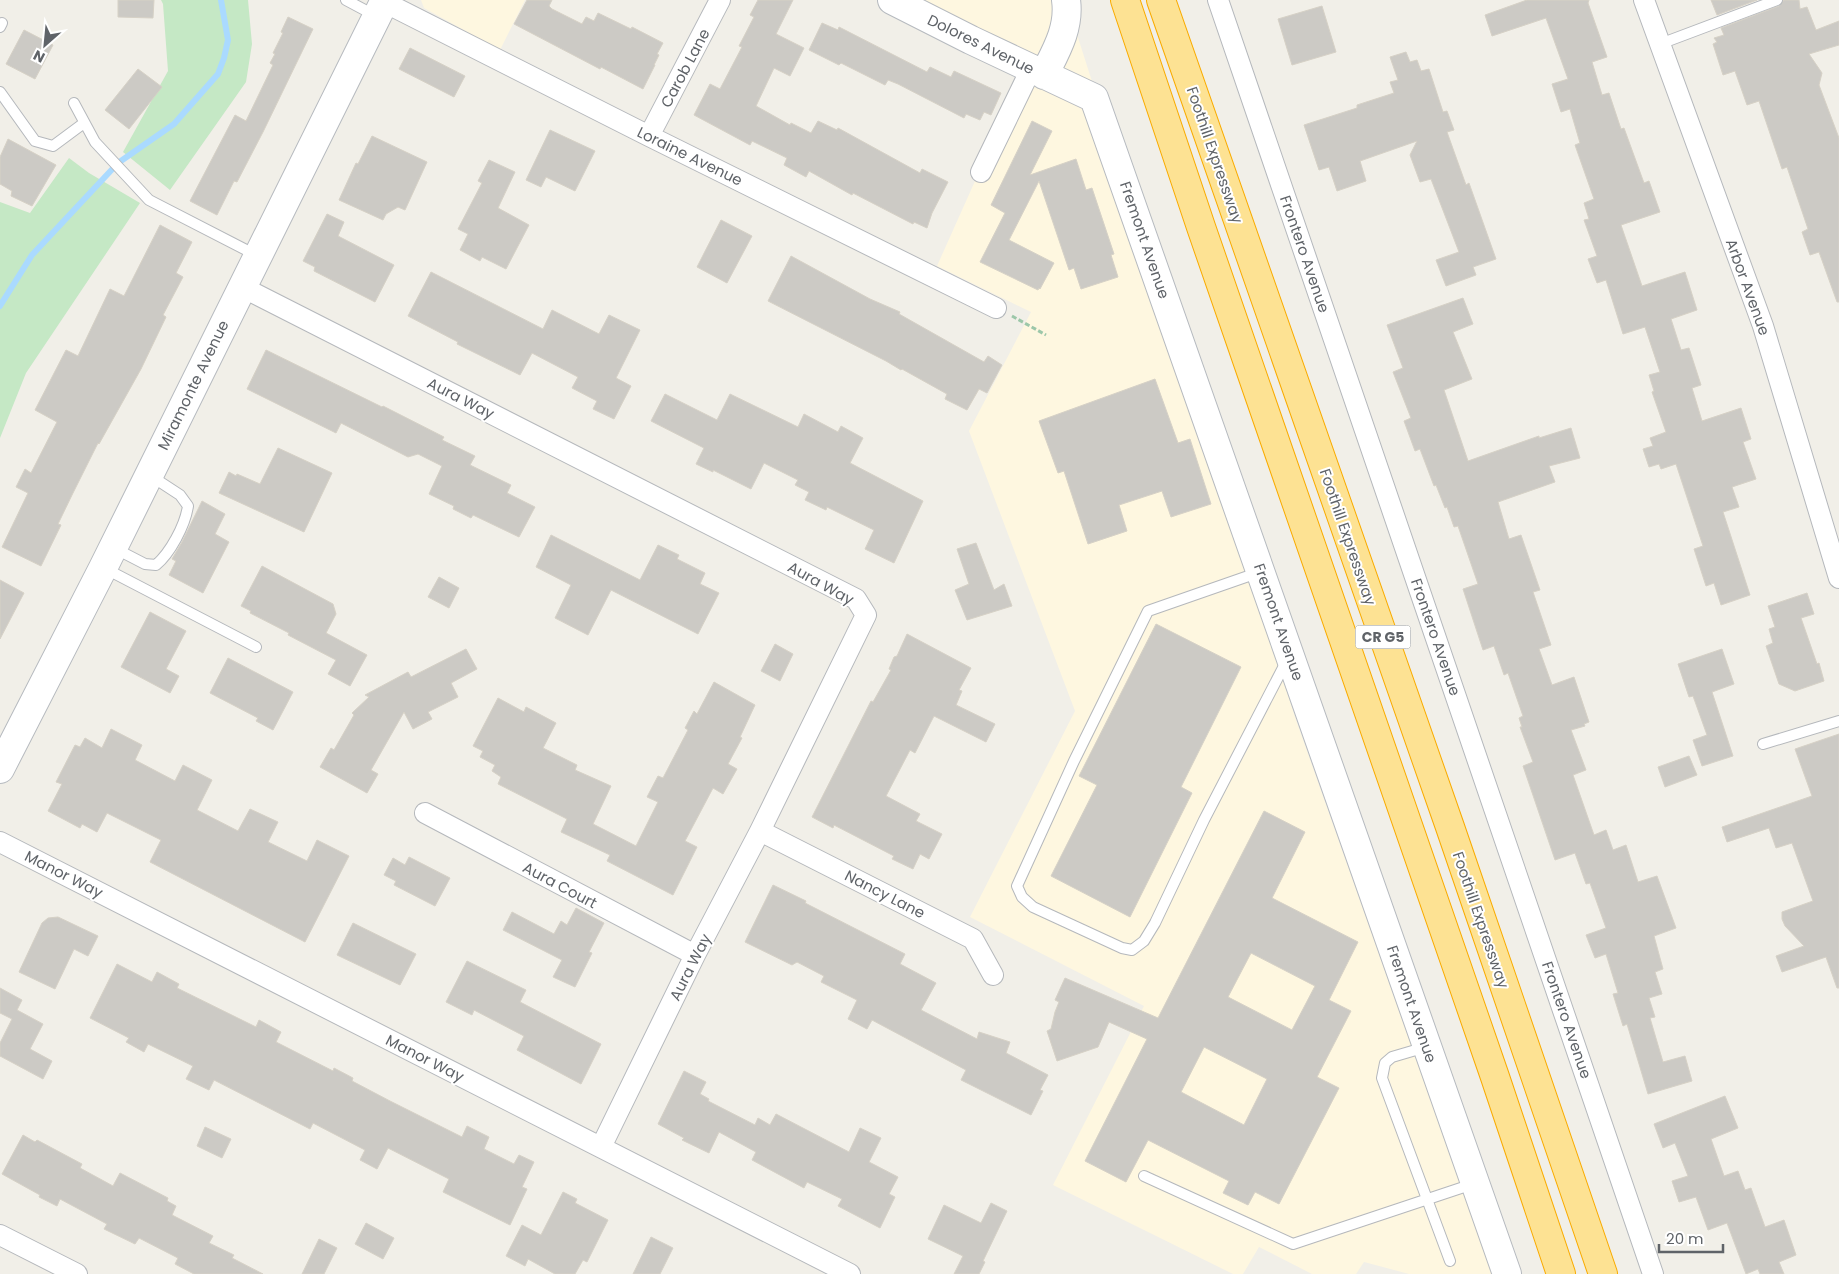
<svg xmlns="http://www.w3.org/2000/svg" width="1839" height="1274" font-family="Poppins,sans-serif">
<rect width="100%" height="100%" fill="#f1efe8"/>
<path fill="#fef7e0" d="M 421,0 L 525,0 L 500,50 L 424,8 Z
M 879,0 L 1066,0 L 1295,717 L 1492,1274 L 1409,1274 L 1364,1262 L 1356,1274 L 1312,1274 L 1259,1247 L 1243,1274 L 1233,1274 L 1053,1185 L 1144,1006 L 970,917 L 1075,711 L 969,431 L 1031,312 L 937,266 L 1022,76 Z"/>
<path fill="#c5e8c5" d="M 161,0 L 248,0 L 252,44 L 246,82 L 170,190 L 123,152 L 168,71 L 163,4 Z
M 69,158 L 89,173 L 140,203 L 26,373 L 0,438 L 0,202 L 30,213 Z"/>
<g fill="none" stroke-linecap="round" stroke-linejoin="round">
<path stroke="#aadaff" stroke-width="6" d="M 0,306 L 32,255 L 118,163 L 174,124 L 218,74 L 224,58 L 228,40 L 221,0"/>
</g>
<path fill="#cccac5" stroke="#d6d1c6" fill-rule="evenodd" d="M 118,0 L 154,0 L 153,18 L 118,17 Z
M 527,0 L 552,0 L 549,6 L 552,9 L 582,24 L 586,17 L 594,21 L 598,13 L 631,29 L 632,27 L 663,43 L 657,54 L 659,55 L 654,65 L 655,65 L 643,89 L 601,67 L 600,69 L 514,24 Z
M 758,0 L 793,0 L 776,34 L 804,48 L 790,76 L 774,68 L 756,106 L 790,125 L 791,123 L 811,133 L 818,121 L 837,130 L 838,128 L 920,173 L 922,169 L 948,182 L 932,213 L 927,228 L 914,222 L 913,224 L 853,193 L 852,195 L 809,171 L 806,177 L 784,165 L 787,158 L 752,141 L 750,145 L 694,115 L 710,84 L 720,89 L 742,47 L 739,46 L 754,17 L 750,15 Z
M 1527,0 L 1589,0 L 1588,3 L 1607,57 L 1592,62 L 1602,95 L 1609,93 L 1621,129 L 1624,128 L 1644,183 L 1649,181 L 1660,212 L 1621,225 L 1642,286 L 1685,272 L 1697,310 L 1671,319 L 1681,350 L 1689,348 L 1701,385 L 1692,388 L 1702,421 L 1741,408 L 1751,439 L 1743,442 L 1756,479 L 1732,487 L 1739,507 L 1723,512 L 1750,595 L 1721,605 L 1714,583 L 1706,586 L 1694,549 L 1703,546 L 1676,464 L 1661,469 L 1659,464 L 1649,467 L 1643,449 L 1653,446 L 1650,438 L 1666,432 L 1652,392 L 1654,391 L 1649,375 L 1660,372 L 1645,327 L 1623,334 L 1606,280 L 1597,283 L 1588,259 L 1597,256 L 1584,220 L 1589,219 L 1584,203 L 1594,199 L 1575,145 L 1580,143 L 1570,109 L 1561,112 L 1552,84 L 1568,79 L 1546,18 L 1492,36 L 1485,15 Z
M 1711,0 L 1757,0 L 1717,15 Z
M 1784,0 L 1799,0 L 1800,9 L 1807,7 L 1816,30 L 1839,21 L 1839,45 L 1809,54 L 1822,73 L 1819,85 L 1839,138 L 1839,302 L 1837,302 L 1819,252 L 1810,255 L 1802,232 L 1808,229 L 1787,167 L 1782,169 L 1759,101 L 1747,105 L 1735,71 L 1723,75 L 1713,44 L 1717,42 L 1714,38 L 1724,35 L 1721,28 L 1779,6 Z
M 1322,6 L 1336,52 L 1292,65 L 1278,19 Z
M 288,17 L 313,29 L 263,132 L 237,182 L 234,181 L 217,215 L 190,201 L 235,115 L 246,121 L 273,65 L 270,63 L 275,54 L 273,53 L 283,33 L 281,32 Z
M 822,23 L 838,30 L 839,27 L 927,72 L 930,67 L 951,77 L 954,71 L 1001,93 L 991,115 L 984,112 L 980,120 L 966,114 L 964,118 L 898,84 L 888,80 L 885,85 L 841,63 L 839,65 L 809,50 Z
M 24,30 L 53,45 L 35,79 L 6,64 Z
M 410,48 L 465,76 L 454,97 L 399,69 Z
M 1406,52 L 1410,62 L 1417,60 L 1421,71 L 1429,69 L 1443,112 L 1447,111 L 1454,130 L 1447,132 L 1466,185 L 1469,183 L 1496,259 L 1473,267 L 1476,275 L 1446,286 L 1436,260 L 1459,252 L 1431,179 L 1420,182 L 1410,155 L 1417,141 L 1360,161 L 1366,181 L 1337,191 L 1329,167 L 1319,170 L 1304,125 L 1357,108 L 1357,105 L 1394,93 L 1390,82 L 1398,80 L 1390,57 Z
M 138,69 L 162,87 L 129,129 L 105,110 Z
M 1032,121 L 1052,131 L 1030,175 L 1076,159 L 1086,190 L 1092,188 L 1114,254 L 1111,255 L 1118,277 L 1081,289 L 1074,268 L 1069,270 L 1039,181 L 1009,240 L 1054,263 L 1040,289 L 1039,288 L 1038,290 L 980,262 L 1005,213 L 991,205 Z
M 550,130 L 595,151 L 575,191 L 546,177 L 541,187 L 526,180 Z
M 372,136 L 427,162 L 405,210 L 398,207 L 386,214 L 383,220 L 339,200 L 356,163 L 358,164 Z
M 8,139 L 56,165 L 32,206 L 11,196 L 12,191 L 0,184 L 0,157 Z
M 489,160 L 515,172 L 498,208 L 529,225 L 506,269 L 482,257 L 480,261 L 460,250 L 468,234 L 458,229 L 482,183 L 478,181 Z
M 327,214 L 344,222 L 338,236 L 394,265 L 375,302 L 314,271 L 315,267 L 303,261 Z
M 721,220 L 752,236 L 727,283 L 697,267 Z
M 160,225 L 192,242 L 176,273 L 183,277 L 163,315 L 166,317 L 141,369 L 99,444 L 98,443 L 73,493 L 58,524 L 61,525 L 41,566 L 2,547 L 28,493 L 16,487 L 25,469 L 31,473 L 57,422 L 35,410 L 66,350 L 78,356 L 110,289 L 124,296 Z
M 791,256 L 870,299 L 900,312 L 899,314 L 984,362 L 988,356 L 1002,365 L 987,393 L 979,389 L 967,410 L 945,399 L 947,394 L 902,369 L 901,370 L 886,361 L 768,301 Z
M 431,272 L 543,329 L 552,310 L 599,334 L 609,315 L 640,330 L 616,378 L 631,386 L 614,419 L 593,409 L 597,401 L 572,388 L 578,377 L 532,353 L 520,375 L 457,344 L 458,342 L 408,316 Z
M 1463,298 L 1473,324 L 1453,332 L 1472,379 L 1444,390 L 1468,461 L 1539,436 L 1539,438 L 1571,428 L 1580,458 L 1549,466 L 1555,482 L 1498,502 L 1509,539 L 1521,535 L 1540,590 L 1533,592 L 1551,645 L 1539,649 L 1552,685 L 1574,677 L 1589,722 L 1584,724 L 1585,726 L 1571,730 L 1586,770 L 1573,775 L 1594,835 L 1606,830 L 1613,850 L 1626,845 L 1638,882 L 1657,876 L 1676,928 L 1654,936 L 1663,969 L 1655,972 L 1662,994 L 1649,998 L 1655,1017 L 1650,1018 L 1663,1062 L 1685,1056 L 1692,1081 L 1648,1094 L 1627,1024 L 1623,1026 L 1613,994 L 1618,993 L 1606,954 L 1595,958 L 1586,935 L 1606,928 L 1590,883 L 1586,884 L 1575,853 L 1555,860 L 1523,766 L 1533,762 L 1520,727 L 1522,727 L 1519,718 L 1523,716 L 1508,673 L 1504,675 L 1494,646 L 1483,650 L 1463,589 L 1478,584 L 1458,526 L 1454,527 L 1447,507 L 1445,508 L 1436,485 L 1434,486 L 1420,449 L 1415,451 L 1404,421 L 1411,418 L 1393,372 L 1403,368 L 1387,325 Z
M 266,350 L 382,407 L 383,406 L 444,437 L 442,440 L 475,456 L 470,465 L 511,485 L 507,493 L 535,507 L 519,537 L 473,515 L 471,518 L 453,509 L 454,506 L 429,494 L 442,466 L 418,454 L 408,457 L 341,423 L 336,433 L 247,389 Z
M 1155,379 L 1178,443 L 1190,439 L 1211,504 L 1171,517 L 1162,491 L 1119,505 L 1127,531 L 1088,544 L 1064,471 L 1058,473 L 1039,421 Z
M 665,394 L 717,420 L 730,394 L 798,427 L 804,414 L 838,432 L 841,426 L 863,438 L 850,463 L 923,501 L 894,563 L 865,549 L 874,530 L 827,507 L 826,510 L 805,500 L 809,492 L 795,485 L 798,480 L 764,463 L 751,489 L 713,470 L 713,472 L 696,464 L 704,448 L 651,421 Z
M 278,448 L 332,473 L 304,532 L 219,493 L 229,472 L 236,476 L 237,474 L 260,484 Z
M 202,501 L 225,514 L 215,534 L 229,542 L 203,593 L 169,575 L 176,561 L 172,559 L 182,542 Z
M 551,535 L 640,580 L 658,545 L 679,555 L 677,559 L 705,573 L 700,584 L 719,593 L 698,634 L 611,590 L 588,635 L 555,618 L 571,585 L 536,567 Z
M 976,543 L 994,590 L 1004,584 L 1012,606 L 967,620 L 955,590 L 969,584 L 957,549 Z
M 262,566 L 333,604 L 336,614 L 326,633 L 367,655 L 350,686 L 328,674 L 336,660 L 288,635 L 289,633 L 250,613 L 251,611 L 241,606 Z
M 439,577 L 459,588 L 449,608 L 428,597 Z
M 0,580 L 24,593 L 0,639 Z
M 1807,593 L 1814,614 L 1801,618 L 1817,664 L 1819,663 L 1824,681 L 1795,691 L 1779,684 L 1766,646 L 1773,643 L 1769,629 L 1775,627 L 1768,606 Z
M 150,612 L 186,631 L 166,669 L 179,676 L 170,693 L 121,667 Z
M 1156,624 L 1241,667 L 1181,787 L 1192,793 L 1130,917 L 1051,876 L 1097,785 L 1079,776 Z
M 907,634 L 971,668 L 959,690 L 962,691 L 956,705 L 995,724 L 986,742 L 934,716 L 915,753 L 910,750 L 886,796 L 920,814 L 916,821 L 942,834 L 929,859 L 920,854 L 913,869 L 892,859 L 894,856 L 834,825 L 833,828 L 812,817 L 871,701 L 873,702 L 891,670 L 889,669 L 894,657 L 897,656 Z
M 775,644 L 793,654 L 780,681 L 761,671 Z
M 466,649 L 477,669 L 451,683 L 458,697 L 428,712 L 432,719 L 413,729 L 404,712 L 371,770 L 378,774 L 367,793 L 320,767 L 331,748 L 334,750 L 354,715 L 352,713 L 369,697 L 365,695 L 408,672 L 411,677 Z
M 1722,649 L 1734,684 L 1712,692 L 1733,756 L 1702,766 L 1693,740 L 1707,735 L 1693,696 L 1689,697 L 1678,664 Z
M 228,658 L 293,692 L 273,730 L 256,721 L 258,718 L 210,693 Z
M 714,682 L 755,705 L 740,737 L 742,738 L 728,764 L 737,769 L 723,794 L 713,788 L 685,841 L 697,847 L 673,895 L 607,861 L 610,855 L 561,832 L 567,819 L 498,784 L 501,777 L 492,771 L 495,765 L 480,757 L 483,751 L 473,746 L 498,698 L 524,712 L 526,707 L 556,723 L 543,748 L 577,765 L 575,770 L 611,786 L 593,824 L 636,846 L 658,802 L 647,797 L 658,776 L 663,778 L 688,730 L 685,728 L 694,711 L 697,714 Z
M 111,729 L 142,745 L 135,760 L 175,781 L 183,765 L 212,780 L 197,810 L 238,831 L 250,809 L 278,822 L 268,842 L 307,861 L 317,840 L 349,856 L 305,942 L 150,862 L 161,840 L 107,813 L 97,832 L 82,824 L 80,828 L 48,811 L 62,784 L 56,782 L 75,745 L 80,747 L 85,738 L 102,748 Z
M 1839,734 L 1839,988 L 1837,988 L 1826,957 L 1782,972 L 1776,956 L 1804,946 L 1785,926 L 1782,919 L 1782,912 L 1813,901 L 1792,843 L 1776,848 L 1769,828 L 1727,842 L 1722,827 L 1812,796 L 1795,749 Z
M 1689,756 L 1697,775 L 1665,787 L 1658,767 Z
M 1264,811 L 1305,832 L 1272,898 L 1358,942 L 1329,1000 L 1351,1011 L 1317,1077 L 1339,1088 L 1279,1204 L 1255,1192 L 1248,1205 L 1223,1193 L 1229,1181 L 1148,1140 L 1126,1182 L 1085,1161 L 1147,1039 L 1109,1022 L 1098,1047 L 1057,1061 L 1047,1031 L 1051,1029 L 1055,1012 L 1059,1002 L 1055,1000 L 1065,978 L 1158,1018 ZM 1251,953 L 1315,986 L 1292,1030 L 1228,997 ZM 1204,1047 L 1267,1079 L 1244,1125 L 1181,1092 Z
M 409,857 L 450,878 L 435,906 L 394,885 L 396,881 L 384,875 L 393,858 L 405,865 Z
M 773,885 L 806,901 L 805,903 L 905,954 L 900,964 L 936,983 L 921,1010 L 977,1039 L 979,1032 L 1010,1042 L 1006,1053 L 1048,1075 L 1040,1090 L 1043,1091 L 1031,1115 L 961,1080 L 966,1070 L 872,1020 L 867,1029 L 848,1019 L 857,1000 L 821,982 L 824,976 L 797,962 L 792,965 L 745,942 Z
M 576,908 L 604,923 L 589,952 L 592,953 L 575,987 L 553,977 L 562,960 L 503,930 L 512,912 L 554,934 L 561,921 L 567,925 Z
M 58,917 L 98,936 L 88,956 L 74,949 L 55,989 L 19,972 L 42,923 L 48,918 Z
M 353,923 L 416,954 L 400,985 L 337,955 Z
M 467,961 L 526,990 L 520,1002 L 601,1044 L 581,1084 L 517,1050 L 524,1036 L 474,1010 L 472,1015 L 446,1002 Z
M 117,964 L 152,982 L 157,972 L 179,984 L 177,988 L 256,1027 L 259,1020 L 281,1032 L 276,1042 L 333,1071 L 334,1068 L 353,1078 L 352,1081 L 390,1101 L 462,1137 L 467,1126 L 489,1137 L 484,1149 L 514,1164 L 519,1155 L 534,1162 L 522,1187 L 527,1189 L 510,1225 L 443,1192 L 449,1179 L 388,1148 L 377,1169 L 360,1160 L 365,1150 L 313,1123 L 310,1129 L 214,1080 L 209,1090 L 186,1079 L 193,1066 L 148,1044 L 144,1052 L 126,1042 L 129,1038 L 90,1018 Z
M 0,988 L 22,1000 L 17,1010 L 43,1024 L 30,1049 L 52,1061 L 43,1079 L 0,1056 L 0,1043 L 12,1019 L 0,1013 Z
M 684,1071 L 706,1082 L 700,1094 L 709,1099 L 708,1101 L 755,1125 L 758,1118 L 770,1125 L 776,1114 L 849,1152 L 860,1128 L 881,1138 L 869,1162 L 898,1177 L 889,1194 L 895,1197 L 880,1228 L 838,1206 L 842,1199 L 807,1182 L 804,1188 L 752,1160 L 756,1152 L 719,1132 L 709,1153 L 682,1140 L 684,1138 L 658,1124 Z
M 1725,1096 L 1738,1128 L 1711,1139 L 1724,1176 L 1738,1171 L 1745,1190 L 1751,1188 L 1765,1227 L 1784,1220 L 1796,1255 L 1779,1262 L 1784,1274 L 1760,1274 L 1758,1269 L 1746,1274 L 1727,1223 L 1708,1230 L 1696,1197 L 1679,1202 L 1672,1181 L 1688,1176 L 1675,1143 L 1663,1148 L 1654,1124 Z
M 205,1127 L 231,1139 L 222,1158 L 197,1146 Z
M 23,1135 L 35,1142 L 37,1140 L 82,1164 L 80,1168 L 113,1186 L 120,1173 L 168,1198 L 167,1201 L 176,1206 L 172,1215 L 213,1236 L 209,1243 L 234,1255 L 232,1258 L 263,1274 L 194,1274 L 175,1264 L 178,1258 L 139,1238 L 135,1244 L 104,1229 L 107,1224 L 60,1199 L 57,1206 L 39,1197 L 40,1195 L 2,1174 Z
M 563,1192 L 577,1199 L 575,1203 L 608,1220 L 587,1262 L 583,1260 L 575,1274 L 555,1274 L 528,1259 L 525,1266 L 506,1256 L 522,1225 L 541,1235 Z
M 991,1203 L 1007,1211 L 983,1261 L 985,1262 L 979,1274 L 954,1274 L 963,1256 L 928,1239 L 944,1205 L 981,1223 Z
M 366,1223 L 394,1238 L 383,1259 L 355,1244 Z
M 651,1237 L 673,1248 L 660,1274 L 633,1274 Z
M 319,1239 L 337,1248 L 324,1274 L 302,1274 Z"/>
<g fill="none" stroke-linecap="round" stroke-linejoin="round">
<defs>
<path id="lane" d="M 346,0 L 376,16
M 0,27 L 2,23
M 1660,44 L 1777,0
M 0,92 L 35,141 L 53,146 L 84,123
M 74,103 L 95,142 L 149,200 L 256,255
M 114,548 L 145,564 L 156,565 C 170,553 185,526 188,506 L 180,495 L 151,476
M 104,568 L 256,647
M 1260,572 L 1148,611 L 1074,761 L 1017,886 L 1022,897 L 1033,907 L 1122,948 L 1132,950 L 1144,941 L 1155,923 L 1204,820 L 1287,660
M 1763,744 L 1839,721
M 1426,1047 L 1392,1057 L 1385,1063 L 1382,1078 L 1450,1261
M 1144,1176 L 1293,1244 L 1473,1184"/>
<path id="street" d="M 1218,0 L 1653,1274
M 1644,0 L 1763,326 L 1839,578
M 384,2 L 649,136 L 996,308
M 649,136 L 720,0
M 981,172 L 1031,69
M 242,287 L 856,599 L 866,615 L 760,831 L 695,955 L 601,1147
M 425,813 L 695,955
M 760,831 L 973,939 L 993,975
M 0,842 L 850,1274
M 0,1235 L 77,1274"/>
<path id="secondary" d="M 892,0 L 971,40 L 1094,98 L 1507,1274
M 1044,75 C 1056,51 1070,28 1066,0
M 0,769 L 103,568 L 385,0"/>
<path id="highway" d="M 1125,0 L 1201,227 L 1495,1077 L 1561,1274
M 1161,0 L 1450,827 L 1603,1274"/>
</defs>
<use href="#lane" stroke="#b5b8bc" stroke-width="12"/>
<use href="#street" stroke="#b5b8bc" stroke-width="22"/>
<use href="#secondary" stroke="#b6babf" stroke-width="30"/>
<use href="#highway" stroke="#f9ab00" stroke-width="30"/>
<path stroke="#9cc7a9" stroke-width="3" stroke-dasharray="5 2.5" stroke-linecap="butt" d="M 1012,316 L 1046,335"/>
<use href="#lane" stroke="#fff" stroke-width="10"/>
<use href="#street" stroke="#fff" stroke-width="20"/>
<use href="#secondary" stroke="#fff" stroke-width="28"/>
<use href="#highway" stroke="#fde293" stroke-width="28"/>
</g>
<g text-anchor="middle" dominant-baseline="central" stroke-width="4" stroke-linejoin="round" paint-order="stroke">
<rect fill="#fff" stroke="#8f9295" stroke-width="1" x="1355.5" y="625.5" width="55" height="23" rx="4"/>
<g font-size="14" font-weight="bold" fill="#5f6368">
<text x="1383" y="637">CR G5</text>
</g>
<g font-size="15" fill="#5f6368" stroke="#fff">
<text transform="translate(981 44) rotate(26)">Dolores Avenue</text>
<text transform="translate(685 68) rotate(-62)">Carob Lane</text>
<text transform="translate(1215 155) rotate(71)">Foothill Expressway</text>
<text transform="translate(690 156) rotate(26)">Loraine Avenue</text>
<text transform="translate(1145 240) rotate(71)">Fremont Avenue</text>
<text transform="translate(1305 254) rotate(71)">Frontero Avenue</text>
<text transform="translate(1748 287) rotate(70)">Arbor Avenue</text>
<text transform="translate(193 385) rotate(-64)">Miramonte Avenue</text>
<text transform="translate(461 398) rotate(27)">Aura Way</text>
<text transform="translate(1348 537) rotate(71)">Foothill Expressway</text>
<text transform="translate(821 583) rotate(29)">Aura Way</text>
<text transform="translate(1279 622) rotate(71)">Fremont Avenue</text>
<text transform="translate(1436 637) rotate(71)">Frontero Avenue</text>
<text transform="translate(64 874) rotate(27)">Manor Way</text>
<text transform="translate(560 885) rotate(28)">Aura Court</text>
<text transform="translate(885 894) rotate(27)">Nancy Lane</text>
<text transform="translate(1481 920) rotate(71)">Foothill Expressway</text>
<text transform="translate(690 967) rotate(-63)">Aura Way</text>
<text transform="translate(1412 1004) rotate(71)">Fremont Avenue</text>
<text transform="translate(1567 1020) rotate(71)">Frontero Avenue</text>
<text transform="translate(425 1058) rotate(27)">Manor Way</text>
</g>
</g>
<g transform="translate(45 45) rotate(207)" stroke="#ffffff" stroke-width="4" paint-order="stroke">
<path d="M0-4L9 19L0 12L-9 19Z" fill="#5f6368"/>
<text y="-8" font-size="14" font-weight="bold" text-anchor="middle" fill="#5f6368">N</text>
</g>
<path d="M1659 1244v8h64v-8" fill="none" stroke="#5f6368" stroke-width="2.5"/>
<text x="1666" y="1244" font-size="15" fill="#5f6368" stroke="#ffffff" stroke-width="4" paint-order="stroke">20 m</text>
</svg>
